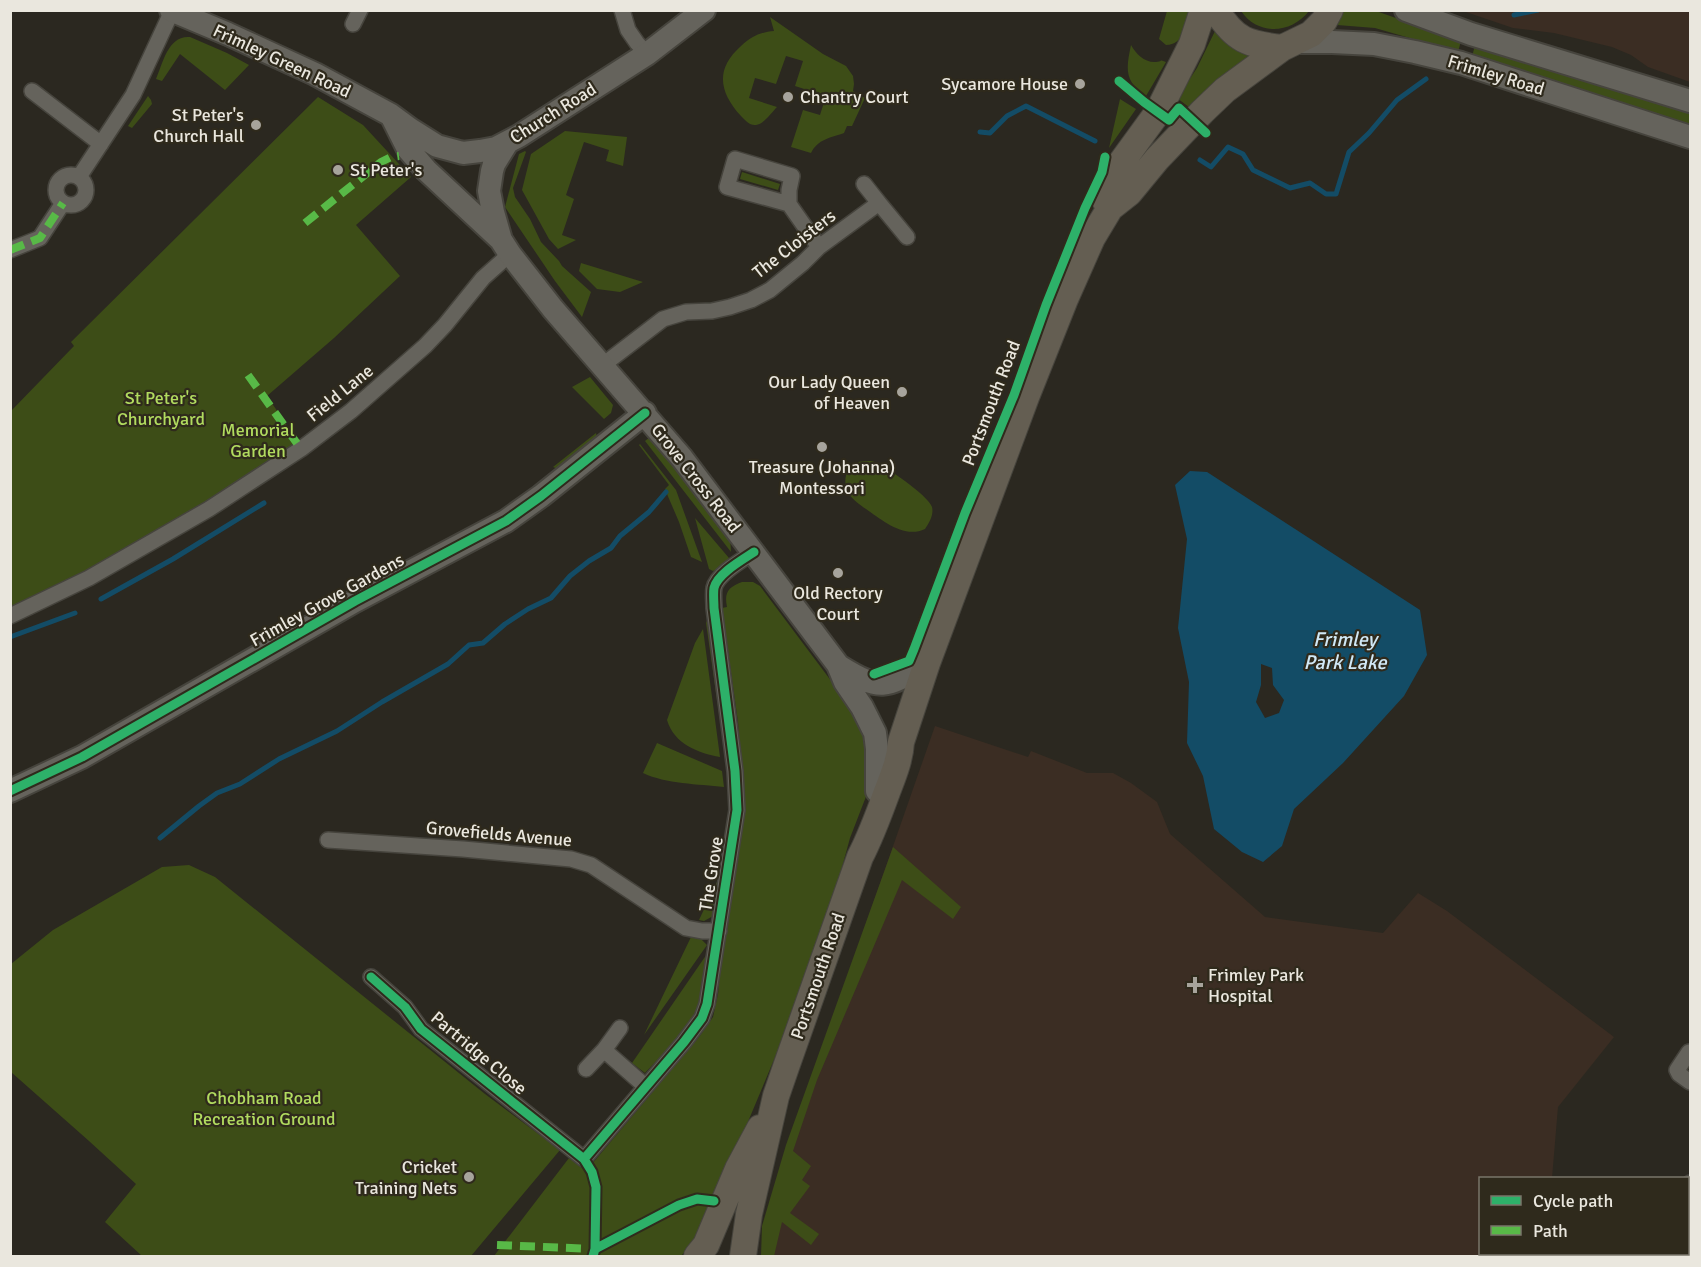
<svg xmlns="http://www.w3.org/2000/svg" width="1701" height="1267" font-family="Signika,sans-serif">
<rect width="100%" height="100%" fill="#2b2820"/>
<path fill="#3b2d23" d="M 1463,11 L 1690,11 L 1690,82 L 1648,67 L 1631,55 L 1612,47 L 1554,33 L 1513,28 Z
M 935,726 L 1028,757 L 1031,751 L 1087,773 L 1113,773 L 1131,783 L 1157,802 L 1170,834 L 1265,917 L 1383,933 L 1418,893 L 1447,911 L 1614,1037 L 1558,1107 L 1552,1178 L 1480,1178 L 1480,1254 L 1593,1254 L 1597,1256 L 764,1256 L 804,1101 Z"/>
<path fill="#3d4d17" d="M 1167,11 L 1192,11 C 1186,24 1184,45 1166,45 L 1159,39 Z
M 1241,11 L 1309,11 C 1291,34 1258,36 1241,11 Z
M 1343,11 L 1376,11 L 1461,41 L 1458,52 L 1375,28 L 1337,25 Z
M 770,17 L 823,54 L 846,66 L 853,76 L 854,84 L 853,91 L 865,98 L 852,126 L 847,126 L 844,133 C 830,138 818,139 811,153 L 791,147 L 803,110 L 820,115 L 826,96 L 795,86 L 803,61 L 786,56 L 776,84 L 755,78 L 749,98 L 777,107 C 772,112 764,124 756,125 C 750,126 745,120 741,116 C 719,92 715,69 741,46 C 751,37 760,32 774,31 Z
M 1216,29 L 1251,56 L 1190,108 L 1177,98 L 1197,68 Z
M 190,37 L 227,53 L 249,65 L 225,90 L 180,54 L 162,81 L 156,79 C 163,63 168,35 190,37 Z
M 1131,45 C 1136,54 1145,63 1156,62 C 1165,61 1157,59 1166,62 L 1146,96 C 1124,81 1126,69 1131,45 Z
M 1475,45 L 1690,112 L 1690,125 L 1472,57 Z
M 148,96 L 151,100 L 152,104 L 132,128 L 128,126 Z
M 318,97 L 363,125 L 411,177 L 356,225 L 400,276 L 334,338 L 267,396 L 301,446 L 197,513 L 11,613 L 11,411 L 74,346 L 71,342 Z
M 1120,99 L 1136,109 L 1109,148 Z
M 565,131 L 627,137 L 623,166 L 606,161 L 609,150 L 584,142 L 566,195 L 574,199 L 562,235 L 576,240 L 558,249 L 549,239 L 522,190 L 531,154 Z
M 525,151 L 526,152 L 513,188 L 515,197 L 530,219 L 541,242 L 559,261 L 562,266 L 591,292 L 582,317 L 555,281 L 505,207 L 519,154 Z
M 742,172 L 780,184 L 778,190 L 740,179 Z
M 581,263 L 643,282 L 620,292 L 597,289 L 579,271 Z
M 590,377 L 613,405 L 611,413 L 604,419 L 572,387 Z
M 596,433 L 597,438 L 558,469 L 553,467 Z
M 650,437 L 730,536 L 731,552 L 645,441 Z
M 640,444 L 676,490 L 702,562 L 691,557 L 679,522 L 667,494 L 668,492 L 665,489 L 669,485 L 639,445 Z
M 872,461 C 883,464 929,496 932,507 C 934,515 929,523 925,529 C 904,539 882,520 866,509 C 860,505 853,500 849,494 C 842,483 845,467 858,462 C 862,461 867,461 872,461 Z
M 695,518 L 729,558 L 723,566 L 713,571 L 709,569 Z
M 742,582 L 753,582 L 760,586 L 865,726 L 872,781 L 850,838 L 838,882 L 794,1012 L 724,1179 L 696,1240 L 681,1256 L 494,1256 L 569,1158 L 586,1171 L 699,1037 L 713,1017 L 718,994 L 722,951 L 739,850 L 744,807 L 738,722 L 722,608 L 727,607 C 724,593 728,587 742,582 Z
M 709,615 L 728,756 L 725,756 L 706,623 Z
M 703,629 L 720,757 C 698,753 674,744 667,720 L 695,643 Z
M 657,743 L 722,771 L 724,787 C 698,784 666,784 643,773 Z
M 893,847 L 961,907 L 953,919 L 902,880 L 817,1080 L 793,1151 L 811,1166 L 802,1180 L 810,1186 L 790,1213 L 819,1234 L 811,1245 L 782,1222 L 774,1256 L 761,1256 L 762,1226 L 786,1145 Z
M 189,865 L 215,877 L 485,1094 L 560,1150 L 471,1256 L 142,1256 L 105,1222 L 136,1184 L 89,1141 L 11,1072 L 11,964 L 53,930 L 162,867 Z
M 722,871 L 715,915 L 704,921 L 699,920 Z
M 691,937 L 701,939 L 707,945 L 644,1035 Z
M 709,951 C 705,973 704,996 694,1016 C 686,1033 659,1058 645,1073 L 632,1063 Z"/>
<path fill="#134c66" fill-rule="evenodd" d="M 1190,471 L 1207,472 L 1420,610 L 1427,655 L 1404,696 L 1343,763 L 1294,809 L 1282,846 L 1263,862 L 1242,852 L 1214,829 L 1203,776 L 1187,743 L 1189,682 L 1178,628 L 1187,539 L 1175,485 ZM 1261,664 L 1272,668 L 1273,685 L 1284,700 L 1279,713 L 1265,718 L 1256,702 L 1261,685 Z"/>
<g fill="none" stroke-linecap="round" stroke-linejoin="round">
<path stroke="#134c66" stroke-width="5" d="M 1514,15 L 1538,10
M 980,132 L 990,133 L 1007,116 L 1026,106 L 1095,141
M 1200,160 L 1211,167 L 1228,147 L 1243,154 L 1253,170 L 1290,188 L 1310,183 L 1326,194 L 1336,194 L 1349,152 L 1369,133 L 1397,100 L 1426,79
M 101,599 L 173,559 L 264,503
M 10,637 L 75,613
M 160,838 L 199,806 L 217,793 L 240,784 L 279,759 L 337,731 L 382,702 L 448,664 L 469,645 L 483,643 L 505,624 L 528,609 L 551,598 L 570,576 L 589,561 L 611,548 L 620,536 L 649,512 L 666,492"/>
<defs>
<path id="street" d="M 622,10 L 628,30 L 637,43 L 647,54
M 353,24 L 360,10
M 32,91 L 101,144
M56 190a15 15 0 1 1 30 0a15 15 0 1 1-30 0Z
M 79,177 L 133,95 L 172,11
M 864,184 L 879,203
M 789,204 L 727,187 L 735,159 L 792,176 L 789,190 L 789,204 L 819,247
M 10,250 L 40,238 L 63,203
M 603,365 L 663,319 L 686,312 L 712,311 L 730,307 L 751,300 L 770,290 L 803,263 L 819,247 L 879,203 L 907,237
M 10,616 L 89,578 L 209,509 L 301,449 L 351,411 L 425,346 L 445,325 L 483,278 L 510,254
M 328,840 L 463,849 L 571,859 L 591,865 L 686,928 L 702,931 L 719,931
M 371,977 L 405,1007 L 421,1029 L 584,1159 L 684,1042 L 702,1018 L 707,1004 L 737,810 L 735,771 L 714,608 C 714,602 713,594 714,588 C 717,574 742,560 754,552
M 604,1050 L 645,1086
M 1689,1052 L 1677,1070 L 1679,1074 L 1690,1082
M 586,1069 L 604,1050 L 620,1028
M 1688,1187 L 1690,1183
M 1637,1256 L 1639,1254"/>
<path id="secondary" d="M 171,10 L 228,34 L 315,74 L 391,115 L 410,129 L 437,146 L 463,153 L 480,151 L 496,148 L 519,136 L 647,54 L 704,10
M 1406,10 L 1471,34 L 1690,101
M 1295,42 L 1332,42 L 1374,44 L 1415,52 L 1461,63 L 1690,137
M 392,117 L 408,149 L 426,170 L 500,239
M 507,143 L 494,164 L 492,171 L 489,191 L 493,212 L 501,240 L 510,254 L 553,309 L 682,458 L 838,665 L 845,682 L 862,707 L 875,733 L 877,749 L 877,791
M 839,666 C 881,692 886,688 927,663
M 10,791 L 82,757 L 355,601 L 506,521 L 541,496 L 645,413"/>
<path id="primary" d="M 1216,10 C 1235,41 1248,44 1282,48
M 1110,208 L 1103,197 L 1118,167 L 1158,112 L 1192,44 L 1203,10
M 697,1256 L 706,1245 L 738,1169 L 760,1128
M 743,1256 L 749,1214 L 776,1096 L 786,1067 L 860,857 C 871,836 879,814 887,792 C 893,776 900,760 901,742 L 927,663 L 1026,397 L 1065,299 L 1092,238 L 1110,208 L 1129,193 L 1157,159 L 1202,112 L 1225,90 L 1282,48 L 1311,34 L 1324,21 L 1330,10"/>
</defs>
<use href="#street" stroke="#46443d" stroke-width="18"/>
<use href="#secondary" stroke="#46443d" stroke-width="26"/>
<use href="#primary" stroke="#46443d" stroke-width="28"/>
<use href="#street" stroke="#65635c" stroke-width="15"/>
<use href="#secondary" stroke="#65635c" stroke-width="22"/>
<use href="#primary" stroke="#645e52" stroke-width="26"/>
<path stroke="#58b947" stroke-width="8" stroke-dasharray="15 8" stroke-linecap="butt" d="M 305,223 L 381,162 L 391,157 L 399,156
M 10,250 L 40,238 L 63,203
M 248,375 L 301,449
M 497,1245 L 595,1249"/>
<defs>
<path id="cycleway" d="M 1119,81 L 1144,102 L 1169,120 L 1179,108 L 1206,133
M 874,674 L 909,661 L 914,649 L 965,513 L 1014,395 L 1046,305 L 1085,208 L 1102,172 L 1105,157
M 10,791 L 82,757 L 355,601 L 506,521 L 541,496 L 645,413
M 371,977 L 405,1007 L 421,1029 L 584,1159 L 684,1042 L 702,1018 L 707,1004 L 737,810 L 735,771 L 714,608 C 714,602 713,594 714,588 C 717,574 742,560 754,552
M 584,1159 L 592,1172 L 596,1187 L 595,1249 L 593,1256
M 595,1249 L 679,1205 L 697,1199 L 714,1201"/>
</defs>
<use href="#cycleway" stroke="#2f2a1c" stroke-width="13"/>
<use href="#cycleway" stroke="#2db169" stroke-width="9"/>
</g>
<g fill="#a7a49c" stroke="#2f2a1c" stroke-width="2">
<circle cx="1080" cy="84" r="6"/>
<circle cx="788" cy="97" r="6"/>
<circle cx="256" cy="125" r="6"/>
<circle cx="338" cy="170" r="6"/>
<circle cx="902" cy="392" r="6"/>
<circle cx="822" cy="447" r="6"/>
<circle cx="838" cy="573" r="6"/>
<path d="M1192 976h6v6h6v6h-6v6h-6v-6h-6v-6h6z"/>
<circle cx="469" cy="1177" r="6"/>
</g>
<g text-anchor="middle" dominant-baseline="central" stroke-width="4.5" stroke-linejoin="round" paint-order="stroke">
<g font-size="18" fill="#eae7de" stroke="#2f2a1c">
<text transform="translate(282 61) rotate(25)">Frimley Green Road</text>
<text transform="translate(1496 75) rotate(17)">Frimley Road</text>
<text transform="translate(553 113) rotate(-32)">Church Road</text>
<text transform="translate(794 244) rotate(-38)">The Cloisters</text>
<text transform="translate(340 393) rotate(-39)">Field Lane</text>
<text transform="translate(991 403) rotate(-69)">Portsmouth Road</text>
<text transform="translate(696 478) rotate(52)">Grove Cross Road</text>
<text transform="translate(327 600) rotate(-29)">Frimley Grove Gardens</text>
<text transform="translate(499 834) rotate(5)">Grovefields Avenue</text>
<text transform="translate(711 874) rotate(-81)">The Grove</text>
<text transform="translate(818 976) rotate(-71)">Portsmouth Road</text>
<text transform="translate(479 1053) rotate(40)">Partridge Close</text>
</g>
<g font-size="18" fill="#eae7de" stroke="#2f2a1c" text-anchor="end">
<text x="1068" y="84">Sycamore House</text>
<text x="800" y="97" text-anchor="start">Chantry Court</text>
<text x="244" y="115">St Peter's<tspan x="244" dy="21">Church Hall</tspan></text>
<text x="350" y="170" text-anchor="start">St Peter's</text>
<text x="890" y="382">Our Lady Queen<tspan x="890" dy="21">of Heaven</tspan></text>
<text x="822" y="467" text-anchor="middle">Treasure (Johanna)<tspan x="822" dy="21">Montessori</tspan></text>
<text x="838" y="593" text-anchor="middle">Old Rectory<tspan x="838" dy="21">Court</tspan></text>
<text x="1208" y="975" text-anchor="start">Frimley Park<tspan x="1208" dy="21">Hospital</tspan></text>
<text x="457" y="1167">Cricket<tspan x="457" dy="21">Training Nets</tspan></text>
</g>
<g font-size="18" fill="#b1db5f" stroke="#2f2a1c">
<text x="161" y="398">St Peter's<tspan x="161" dy="21">Churchyard</tspan></text>
<text x="258" y="430">Memorial<tspan x="258" dy="21">Garden</tspan></text>
<text x="264" y="1098">Chobham Road<tspan x="264" dy="21">Recreation Ground</tspan></text>
</g>
<g font-size="20" font-style="italic" fill="#d0e8f6" stroke="#2f2a1c">
<text x="1345" y="639">Frimley<tspan x="1345" dy="23">Park Lake</tspan></text>
</g>
</g>
<rect width="1701" height="1267" fill="none" stroke="#eae7de" stroke-width="24"/>
<rect x="1479" y="1177" width="210" height="78" fill="#2f2a1c" stroke="#7a766a" stroke-width="1.5"/>
<rect x="1491" y="1196" width="30" height="9" fill="#2db169" stroke="#7a766a" stroke-width="1.5"/>
<text x="1533" y="1207" font-size="18" fill="#eae7de">Cycle path</text>
<rect x="1491" y="1226" width="30" height="9" fill="#58b947" stroke="#7a766a" stroke-width="1.5"/>
<text x="1533" y="1237" font-size="18" fill="#eae7de">Path</text>
</svg>
